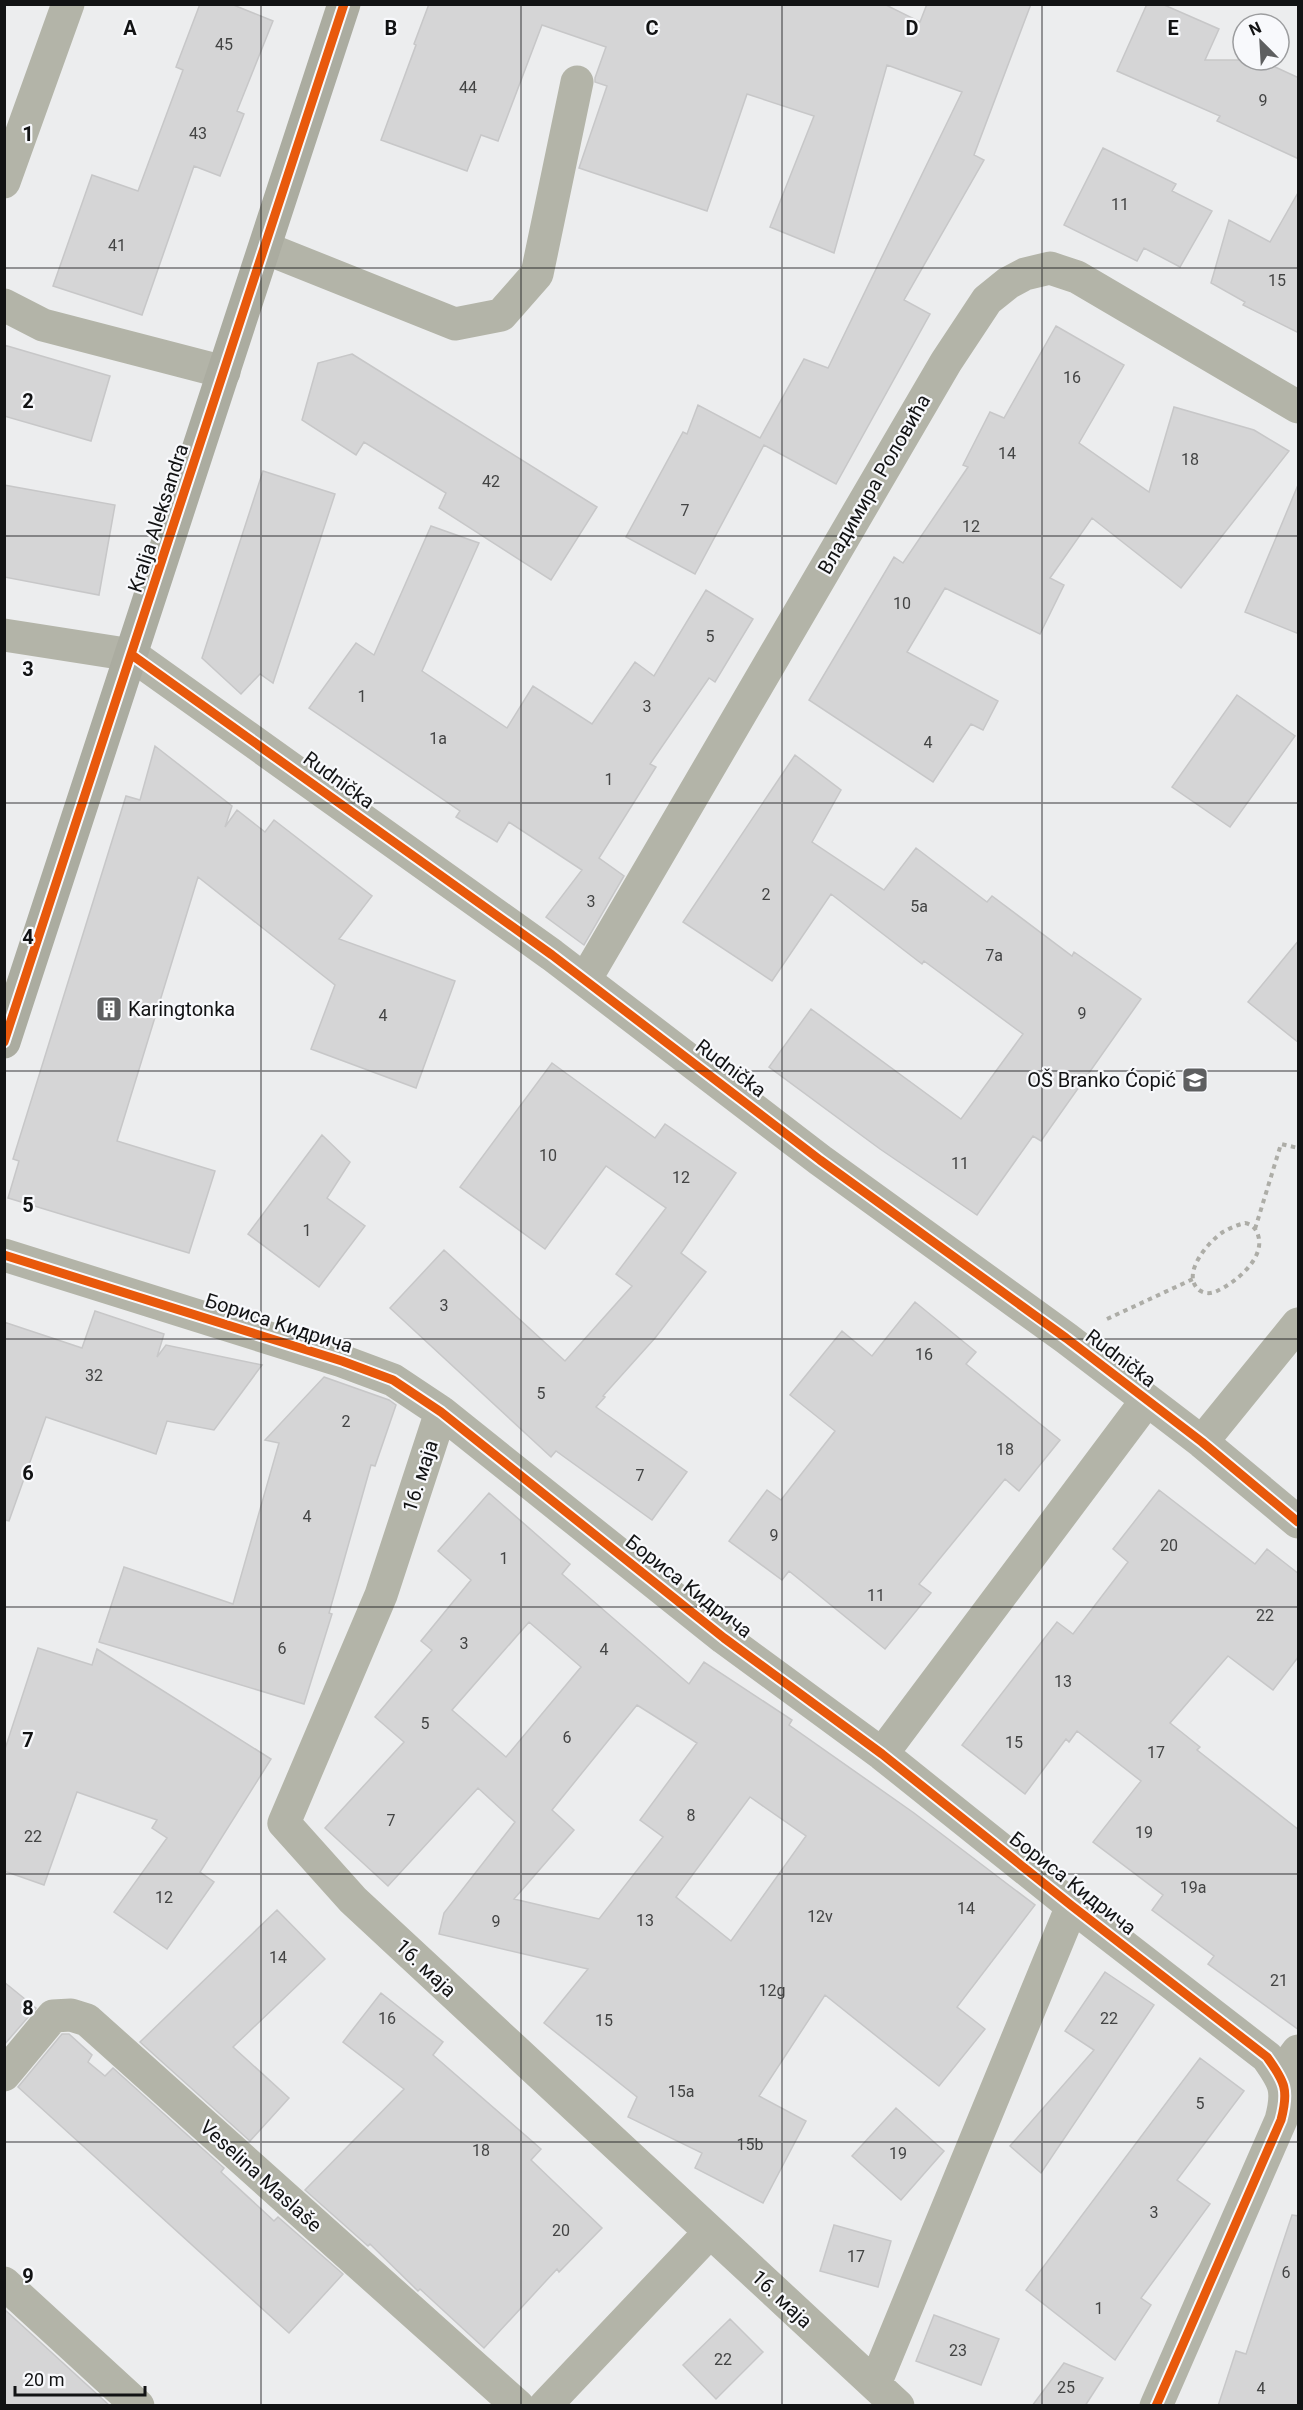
<svg xmlns="http://www.w3.org/2000/svg" width="1303" height="2410" font-family="Roboto,sans-serif">
<rect width="100%" height="100%" fill="#ecedee"/>
<path fill="#d5d5d6" stroke="#c7c7c8" stroke-width="1.5" fill-rule="evenodd" d="M 200,4 L 231,4 L 273,21 L 237,111 L 244,114 L 220,176 L 194,166 L 142,315 L 53,286 L 92,175 L 138,191 L 183,70 L 176,67 Z
M 429,4 L 884,4 L 920,22 L 927,4 L 1031,4 L 974,155 L 984,160 L 904,300 L 930,314 L 836,484 L 764,445 L 695,574 L 626,537 L 683,432 L 687,434 L 698,405 L 760,438 L 804,359 L 828,368 L 962,92 L 887,65 L 834,253 L 770,227 L 814,116 L 747,94 L 707,211 L 579,168 L 607,86 L 595,82 L 595,78 L 606,47 L 542,25 L 498,141 L 481,135 L 467,171 L 381,140 L 416,45 L 414,44 Z
M 1147,4 L 1162,4 L 1219,29 L 1205,60 L 1260,60 L 1299,78 L 1299,159 L 1217,121 L 1220,116 L 1117,71 Z
M 1103,148 L 1176,184 L 1172,191 L 1212,211 L 1180,267 L 1144,248 L 1137,261 L 1064,225 Z
M 1299,191 L 1299,333 L 1243,305 L 1245,302 L 1211,283 L 1229,220 L 1270,242 Z
M 1056,326 L 1124,365 L 1079,443 L 1149,492 L 1174,407 L 1254,430 L 1289,451 L 1181,588 L 1092,518 L 1050,578 L 1064,585 L 1040,634 L 945,588 L 907,652 L 998,701 L 983,730 L 971,724 L 933,782 L 809,700 L 894,557 L 903,563 L 968,467 L 963,465 L 990,412 L 1004,418 Z
M 4,345 L 110,376 L 91,441 L 4,416 Z
M 352,354 L 597,507 L 551,580 L 439,508 L 446,493 L 364,442 L 356,455 L 302,420 L 318,363 Z
M 263,471 L 335,494 L 273,683 L 260,674 L 241,694 L 202,658 Z
M 4,485 L 115,505 L 99,595 L 4,577 Z
M 1298,485 L 1299,485 L 1299,634 L 1245,612 Z
M 431,526 L 479,543 L 422,671 L 507,728 L 533,686 L 592,724 L 635,662 L 654,676 L 706,590 L 753,619 L 715,682 L 709,678 L 650,764 L 656,767 L 599,858 L 624,876 L 584,945 L 546,917 L 582,870 L 509,822 L 497,842 L 456,817 L 460,811 L 309,708 L 356,643 L 374,655 Z
M 1237,695 L 1295,736 L 1230,827 L 1172,787 Z
M 155,746 L 232,806 L 225,827 L 237,810 L 265,832 L 274,820 L 372,896 L 339,939 L 455,981 L 416,1088 L 311,1049 L 335,985 L 198,877 L 117,1141 L 215,1171 L 189,1253 L 8,1198 L 19,1161 L 13,1159 L 126,796 L 140,800 Z
M 795,755 L 841,790 L 812,842 L 884,890 L 916,848 L 987,902 L 992,896 L 1072,956 L 1074,952 L 1141,999 L 1041,1141 L 1033,1136 L 977,1215 L 880,1149 L 769,1067 L 811,1009 L 961,1119 L 1023,1034 L 924,961 L 922,964 L 831,894 L 772,981 L 683,922 Z
M 1299,940 L 1299,1043 L 1248,1002 Z
M 552,1063 L 655,1138 L 665,1124 L 736,1173 L 681,1253 L 706,1272 L 655,1338 L 603,1396 L 605,1397 L 596,1407 L 687,1472 L 652,1520 L 556,1451 L 551,1457 L 390,1308 L 444,1250 L 565,1361 L 632,1286 L 616,1274 L 666,1208 L 606,1166 L 545,1249 L 460,1187 Z
M 322,1135 L 350,1162 L 327,1198 L 365,1226 L 319,1287 L 248,1234 Z
M 915,1302 L 976,1352 L 966,1364 L 1060,1440 L 1019,1491 L 1005,1479 L 919,1584 L 931,1593 L 885,1649 L 789,1571 L 782,1580 L 729,1541 L 767,1490 L 781,1500 L 835,1431 L 790,1395 L 842,1331 L 872,1356 Z
M 95,1311 L 164,1334 L 157,1357 L 166,1345 L 262,1365 L 214,1430 L 167,1421 L 156,1454 L 46,1417 L 9,1521 L 4,1520 L 4,1322 L 82,1348 Z
M 324,1377 L 389,1400 L 396,1405 L 375,1466 L 371,1465 L 329,1613 L 332,1614 L 304,1704 L 99,1642 L 124,1567 L 233,1604 L 279,1443 L 265,1440 Z
M 1159,1490 L 1255,1564 L 1267,1549 L 1299,1574 L 1299,1656 L 1273,1690 L 1228,1656 L 1170,1723 L 1200,1747 L 1197,1750 L 1299,1830 L 1299,2030 L 1208,1964 L 1214,1956 L 1152,1910 L 1163,1895 L 1093,1842 L 1141,1781 L 1077,1731 L 1069,1742 L 1066,1739 L 1025,1794 L 962,1745 L 1057,1622 L 1073,1634 L 1128,1562 L 1113,1549 Z
M 489,1493 L 570,1564 L 562,1574 L 689,1684 L 704,1662 L 792,1720 L 789,1725 L 914,1813 L 1035,1905 L 957,2007 L 985,2029 L 939,2086 L 825,1995 L 759,2096 L 806,2121 L 763,2203 L 695,2168 L 702,2153 L 628,2117 L 637,2097 L 544,2023 L 588,1969 L 439,1934 L 444,1913 L 515,1822 L 478,1788 L 388,1886 L 325,1828 L 404,1742 L 375,1717 L 432,1650 L 421,1641 L 471,1580 L 438,1551 ZM 529,1622 L 581,1667 L 506,1757 L 452,1710 ZM 637,1705 L 697,1743 L 640,1820 L 663,1837 L 599,1919 L 514,1899 L 574,1830 L 552,1810 ZM 750,1797 L 806,1836 L 731,1941 L 676,1897 Z
M 38,1648 L 92,1665 L 97,1649 L 271,1759 L 200,1872 L 214,1882 L 167,1949 L 114,1912 L 167,1838 L 152,1828 L 157,1820 L 77,1792 L 44,1885 L 4,1871 L 4,1752 Z
M 277,1910 L 325,1959 L 233,2047 L 289,2098 L 250,2141 L 140,2042 Z
M 1105,1972 L 1154,2005 L 1041,2173 L 1010,2146 L 1094,2050 L 1065,2031 Z
M 4,1982 L 36,2008 L 4,2045 Z
M 381,1993 L 443,2042 L 433,2055 L 541,2149 L 531,2160 L 602,2228 L 559,2272 L 557,2269 L 484,2348 L 420,2289 L 418,2291 L 370,2244 L 368,2246 L 305,2190 L 404,2089 L 343,2042 Z
M 62,2034 L 69,2034 L 92,2055 L 88,2062 L 105,2076 L 113,2068 L 224,2168 L 221,2172 L 274,2221 L 278,2217 L 343,2274 L 289,2333 L 18,2087 Z
M 1200,2058 L 1244,2091 L 1177,2180 L 1210,2204 L 1141,2298 L 1151,2305 L 1115,2360 L 1026,2290 Z
M 896,2108 L 944,2151 L 901,2200 L 852,2156 Z
M 1292,2215 L 1299,2216 L 1299,2406 L 1218,2406 L 1236,2351 L 1246,2354 Z
M 834,2225 L 891,2241 L 878,2287 L 820,2271 Z
M 4,2309 L 110,2406 L 4,2406 Z
M 934,2315 L 999,2339 L 981,2385 L 916,2361 Z
M 730,2319 L 763,2352 L 716,2399 L 683,2365 Z
M 1064,2363 L 1103,2378 L 1085,2406 L 1032,2406 Z"/>
<g fill="none" stroke-linecap="round" stroke-linejoin="round">
<path stroke="#adada7" stroke-width="4" stroke-dasharray="4.5 4.5" stroke-linecap="butt" d="M 1245,1223 C 1251,1224 1256,1228 1258,1235 C 1266,1258 1235,1283 1217,1291 C 1211,1294 1205,1294 1199,1290 C 1180,1274 1209,1241 1223,1232 C 1230,1228 1237,1225 1245,1223 Z
M 1255,1229 L 1281,1144 L 1298,1148
M 1107,1319 L 1193,1279"/>
<path stroke="#b3b4a8" stroke-width="33" d="M 4,182 L 68,4
M 265,248 L 455,324 L 501,315 L 537,274 L 577,82
M 4,305 L 43,325 L 224,372
M 4,635 L 132,655 L 552,955 L 820,1160 L 1066,1338 L 1202,1442 L 1298,1522
M 585,980 L 946,362 L 987,300 L 1008,283 L 1025,274 L 1050,268 L 1077,277 L 1298,407
M 4,1255 L 342,1361 L 393,1380 L 441,1412 L 724,1638 L 882,1754 L 1072,1906 L 1267,2057 C 1285,2082 1289,2090 1281,2120 L 1156,2406
M 441,1412 L 381,1595 L 284,1823 L 353,1900 L 898,2406
M 1202,1442 L 1298,1324
M 882,1754 L 1147,1400
M 4,2075 L 53,2016 L 71,2015 L 87,2020 L 518,2406
M 1280,2075 L 1298,2051
M 4,2283 L 138,2406
M 875,2384 L 1072,1906
M 545,2406 L 710,2232"/>
<path stroke="#abaca0" stroke-width="33" d="M 4,1042 L 344,4"/>
<defs>
<path id="cycleway" d="M 132,655 L 552,955 L 820,1160 L 1066,1338 L 1202,1442 L 1298,1522
M 4,1042 L 344,4
M 4,1255 L 342,1361 L 393,1380 L 441,1412 L 724,1638 L 882,1754 L 1072,1906 L 1267,2057 C 1285,2082 1289,2090 1281,2120 L 1156,2406"/>
</defs>
<use href="#cycleway" stroke="#f8f9fc" stroke-width="13"/>
<use href="#cycleway" stroke="#e8590c" stroke-width="9"/>
</g>
<path fill="none" stroke="#121314" stroke-width="1.5" stroke-opacity="0.55" d="M 261,4 L 261,2406M 521,4 L 521,2406M 782,4 L 782,2406M 1042,4 L 1042,2406M 4,268 L 1298,268M 4,536 L 1298,536M 4,803 L 1298,803M 4,1071 L 1298,1071M 4,1339 L 1298,1339M 4,1607 L 1298,1607M 4,1874 L 1298,1874M 4,2142 L 1298,2142"/>
<defs>
<symbol id="building-square" viewBox="-11 -11 22 22"><rect x="-9" y="-9" width="18" height="18" rx="4" fill="#5e5f60" stroke="#f8f9fc"/><path d="M-4-6H4V6H1V3H-1V6H-4ZM-2.5-4.3h1.7v1.8h-1.7ZM.8-4.3h1.7v1.8H.8ZM-2.5-1h1.7V.8h-1.7ZM.8-1h1.7V.8H.8Z" fill="#fff"/></symbol>
<symbol id="school-square" viewBox="-11 -11 22 22"><rect x="-9" y="-9" width="18" height="18" rx="4" fill="#5e5f60" stroke="#f8f9fc"/><path d="M0-5L7-2L0 1L-7-2ZM-4 1L0 2.5L4 1V4Q0 6-4 4Z" fill="#fff"/></symbol>
</defs>
<g fill-rule="evenodd">
<use href="#building-square" x="94" y="994" width="30" height="30"/>
<use href="#school-square" x="1180" y="1065" width="30" height="30"/>
</g>
<g text-anchor="middle" dominant-baseline="central" stroke-width="4.5" stroke-linejoin="round" paint-order="stroke">
<g font-size="16" fill="#434444">
<text x="224" y="44">45</text>
<text x="468" y="87">44</text>
<text x="1263" y="100">9</text>
<text x="198" y="133">43</text>
<text x="1120" y="204">11</text>
<text x="117" y="245">41</text>
<text x="1277" y="280">15</text>
<text x="1072" y="377">16</text>
<text x="1007" y="453">14</text>
<text x="1190" y="459">18</text>
<text x="491" y="481">42</text>
<text x="685" y="510">7</text>
<text x="971" y="526">12</text>
<text x="902" y="603">10</text>
<text x="710" y="636">5</text>
<text x="362" y="696">1</text>
<text x="647" y="706">3</text>
<text x="438" y="738">1a</text>
<text x="928" y="742">4</text>
<text x="609" y="779">1</text>
<text x="766" y="894">2</text>
<text x="591" y="901">3</text>
<text x="919" y="906">5a</text>
<text x="994" y="955">7a</text>
<text x="1082" y="1013">9</text>
<text x="383" y="1015">4</text>
<text x="548" y="1155">10</text>
<text x="960" y="1163">11</text>
<text x="681" y="1177">12</text>
<text x="307" y="1230">1</text>
<text x="444" y="1305">3</text>
<text x="924" y="1354">16</text>
<text x="94" y="1375">32</text>
<text x="541" y="1393">5</text>
<text x="346" y="1421">2</text>
<text x="1005" y="1449">18</text>
<text x="640" y="1475">7</text>
<text x="307" y="1516">4</text>
<text x="774" y="1535">9</text>
<text x="1169" y="1545">20</text>
<text x="504" y="1558">1</text>
<text x="876" y="1595">11</text>
<text x="1265" y="1615">22</text>
<text x="464" y="1643">3</text>
<text x="282" y="1648">6</text>
<text x="604" y="1649">4</text>
<text x="1063" y="1681">13</text>
<text x="425" y="1723">5</text>
<text x="567" y="1737">6</text>
<text x="1014" y="1742">15</text>
<text x="1156" y="1752">17</text>
<text x="691" y="1815">8</text>
<text x="391" y="1820">7</text>
<text x="1144" y="1832">19</text>
<text x="33" y="1836">22</text>
<text x="1193" y="1887">19a</text>
<text x="164" y="1897">12</text>
<text x="966" y="1908">14</text>
<text x="820" y="1916">12v</text>
<text x="645" y="1920">13</text>
<text x="496" y="1921">9</text>
<text x="278" y="1957">14</text>
<text x="1279" y="1980">21</text>
<text x="772" y="1990">12g</text>
<text x="387" y="2018">16</text>
<text x="1109" y="2018">22</text>
<text x="604" y="2020">15</text>
<text x="681" y="2091">15a</text>
<text x="1200" y="2103">5</text>
<text x="750" y="2144">15b</text>
<text x="481" y="2150">18</text>
<text x="898" y="2153">19</text>
<text x="1154" y="2212">3</text>
<text x="561" y="2230">20</text>
<text x="856" y="2256">17</text>
<text x="1286" y="2272">6</text>
<text x="1099" y="2308">1</text>
<text x="958" y="2350">23</text>
<text x="723" y="2359">22</text>
<text x="1066" y="2387">25</text>
<text x="1261" y="2388">4</text>
</g>
<g font-size="20" fill="#121314" stroke="#f8f9fc">
<text transform="translate(874 484) rotate(-60)">Владимира Роловића</text>
<text transform="translate(158 518) rotate(-72)">Kralja Aleksandra</text>
<text transform="translate(339 780) rotate(36)">Rudnička</text>
<text transform="translate(731 1068) rotate(37)">Rudnička</text>
<text transform="translate(279 1323) rotate(18)">Бориса Kидрича</text>
<text transform="translate(1121 1358) rotate(37)">Rudnička</text>
<text transform="translate(420 1476) rotate(-72)">16. маја</text>
<text transform="translate(689 1586) rotate(38)">Бориса Kидрича</text>
<text transform="translate(1073 1883) rotate(38)">Бориса Kидрича</text>
<text transform="translate(426 1968) rotate(43)">16. маја</text>
<text transform="translate(261 2176) rotate(42)">Veselina Maslaše</text>
<text transform="translate(782 2299) rotate(43)">16. маја</text>
</g>
<g font-size="20" fill="#121314" stroke="#f8f9fc" text-anchor="start">
<text x="128" y="1009">Karingtonka</text>
<text x="1176" y="1080" text-anchor="end">OŠ Branko Ćopić</text>
</g>
</g>
<g font-size="20" text-anchor="middle" font-weight="bold" fill="#121314" stroke="#f8f9fc" stroke-width="4.5" stroke-linejoin="round" paint-order="stroke">
<text x="130" y="35">A</text>
<text x="391" y="35">B</text>
<text x="652" y="35">C</text>
<text x="912" y="35">D</text>
<text x="1173" y="35">E</text>
<text x="28" y="141">1</text>
<text x="28" y="408">2</text>
<text x="28" y="676">3</text>
<text x="28" y="944">4</text>
<text x="28" y="1212">5</text>
<text x="28" y="1480">6</text>
<text x="28" y="1747">7</text>
<text x="28" y="2015">8</text>
<text x="28" y="2283">9</text>
</g>
<rect width="1303" height="2410" fill="none" stroke="#121314" stroke-width="12"/>
<g transform="translate(1261 42) rotate(336)"><circle r="28" fill="#f8f9fc" stroke="#9c9d9f" stroke-width="1.5"/>
<path d="M0-4.5L10 22L0 15L-10 22Z" fill="#5e5f60"/>
<text y="-9" font-size="16" font-weight="bold" text-anchor="middle" fill="#121314">N</text>
</g>
<path d="M15 2386v9h130v-9" fill="none" stroke="#121314" stroke-width="3"/>
<text x="24" y="2386" font-size="18" fill="#121314" stroke="#f8f9fc" stroke-width="4.5" paint-order="stroke">20 m</text>
</svg>
